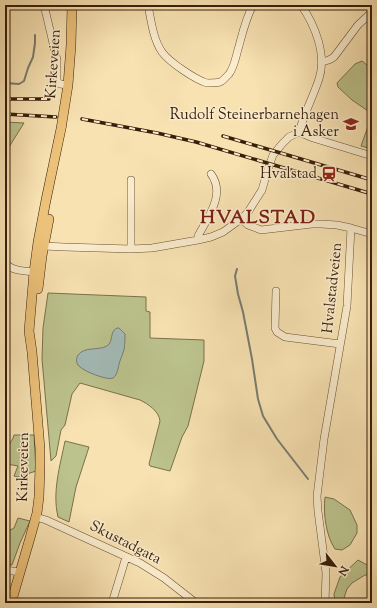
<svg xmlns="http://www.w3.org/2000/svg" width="377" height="608" font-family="'Sorts Mill Goudy',serif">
<rect width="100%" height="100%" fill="#f8e2b2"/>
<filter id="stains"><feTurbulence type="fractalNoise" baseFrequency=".005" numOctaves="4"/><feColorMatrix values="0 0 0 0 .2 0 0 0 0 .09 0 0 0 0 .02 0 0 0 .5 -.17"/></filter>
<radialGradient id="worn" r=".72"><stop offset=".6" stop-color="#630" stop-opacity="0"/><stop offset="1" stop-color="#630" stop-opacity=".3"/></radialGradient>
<path fill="#bcc38d" stroke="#7a714c" d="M 362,61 L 372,69 L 372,110 L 371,113 L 352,100 L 338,87 L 337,83 L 355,64 Z
M 372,115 L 372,149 L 361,146 Z
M 5,122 L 24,123 L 9,147 L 5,147 Z
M 48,293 L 146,297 L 146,311 L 150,312 L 150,338 L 204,340 L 204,361 L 188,426 L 182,437 L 170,471 L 150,466 L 149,464 L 160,421 C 159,411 148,404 140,400 L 80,383 L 72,394 L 65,425 L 61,430 L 56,456 L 51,461 L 42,359 L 43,328 Z
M 14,435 L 34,435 L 36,471 L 18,477 L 14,476 L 18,466 L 7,464 C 0,451 11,446 14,435 Z
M 65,441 L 89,447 L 76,487 L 69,522 L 58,517 C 52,492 60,466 65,441 Z
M 325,497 L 334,499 L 350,510 L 357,525 L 357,533 L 350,545 L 342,550 L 335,549 C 326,536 323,513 325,497 Z
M 18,518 L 30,521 L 20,543 L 12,565 L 5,565 L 5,533 L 14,528 Z
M 358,560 L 369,566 L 372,564 L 372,575 L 365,575 L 352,583 L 347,589 L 343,601 L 335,603 L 334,594 L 340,577 Z"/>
<path fill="#a3bbb8" stroke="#787d72" d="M 117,328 L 119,328 L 125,334 C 125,339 125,344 124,350 C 123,354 121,357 120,361 C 118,366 118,375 113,378 C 108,381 83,371 79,366 C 76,364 76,358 78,355 C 85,346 98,351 107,346 C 114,341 109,332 117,328 Z"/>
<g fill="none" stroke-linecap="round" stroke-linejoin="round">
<path stroke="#787d72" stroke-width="2" d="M 5,83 L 19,84 L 24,81 L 28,68 L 33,57 L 35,43 L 35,35
M 237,269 L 235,276 L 238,294 L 243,312 L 252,359 L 258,399 L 263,416 L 277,439 L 308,479"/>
<defs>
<path id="minor" d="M 44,5 L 57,60 L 57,81 L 60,84 L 68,85
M 148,5 C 151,20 153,39 162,52 C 169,62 196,80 207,83 C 211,83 216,83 220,82 C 223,81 226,77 229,74 C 235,66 236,55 239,46 C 243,31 246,18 253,5
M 322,62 L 329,60 L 334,57 L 358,25 L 372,12
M 299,132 L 313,138 L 372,156
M 241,219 L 248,225 L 261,230 L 312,224 L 321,224 L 337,225 L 351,228 L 347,306 L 324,439 L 317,496 L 318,511 L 326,573 L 325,603
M 351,228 L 372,234
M 198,240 L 198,236 C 208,217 226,194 211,174
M 41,244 L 44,246 L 64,247 L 131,249 L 152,248 L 198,240 L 211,237 L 223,232 L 241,219 L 248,212 L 262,190 L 268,169 L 273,155 L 282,144 L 289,137 L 299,132 C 304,114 313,97 319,79 C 327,55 315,25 301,5
M 131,249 L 131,180
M 5,263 C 13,272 27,271 38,272
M 276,291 L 275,328 L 277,332 L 285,337 L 340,344
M 36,517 L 46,520 L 140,563 L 164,578 L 196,603
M 5,570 L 20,572
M 112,603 L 126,557"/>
<path id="major" d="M 61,129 L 68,85 L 71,45 L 72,5
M 38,289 L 42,256 L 49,219
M 11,603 L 30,538 L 37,513 L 39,497 L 40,466 L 40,449 L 32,352 L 29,331 L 34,272 L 38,242 L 46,200 L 62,124"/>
</defs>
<use href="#minor" stroke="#685034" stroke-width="8"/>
<use href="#major" stroke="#381f0a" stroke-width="10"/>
<use href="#minor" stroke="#faeccd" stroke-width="7"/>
<use href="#major" stroke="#ecc179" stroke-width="9"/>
<defs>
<path id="rail" d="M 5,99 L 49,99
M 5,114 L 56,117
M 82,119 L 157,133 L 196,142 L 372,194
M 223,136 L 372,180"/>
</defs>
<use href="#rail" stroke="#381f0a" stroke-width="3.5"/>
<use href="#rail" stroke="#faeccd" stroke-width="2" stroke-dasharray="6" stroke-linecap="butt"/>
</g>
<defs>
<symbol id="school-bare" viewBox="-9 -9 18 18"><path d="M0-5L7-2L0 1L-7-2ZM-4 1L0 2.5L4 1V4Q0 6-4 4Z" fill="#8f2418" stroke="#faeccd" stroke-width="2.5" paint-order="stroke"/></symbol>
<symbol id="station-bare" viewBox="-9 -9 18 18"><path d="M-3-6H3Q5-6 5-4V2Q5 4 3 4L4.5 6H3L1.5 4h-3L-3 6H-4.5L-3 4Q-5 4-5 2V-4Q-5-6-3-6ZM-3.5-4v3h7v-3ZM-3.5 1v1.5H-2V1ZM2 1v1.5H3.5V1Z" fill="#8f2418" stroke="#faeccd" stroke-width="2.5" paint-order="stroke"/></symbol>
</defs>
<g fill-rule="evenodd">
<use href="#school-bare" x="340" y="113" width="22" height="22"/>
<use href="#station-bare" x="318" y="163" width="22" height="22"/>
</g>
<g text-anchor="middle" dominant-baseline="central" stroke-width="3" stroke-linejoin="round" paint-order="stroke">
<g font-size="15" fill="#381f0a" stroke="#faeccd">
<text transform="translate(54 64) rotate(-86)">Kirkeveien</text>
<text transform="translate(333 288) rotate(-84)">Hvalstadveien</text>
<text transform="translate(24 467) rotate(-89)">Kirkeveien</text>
<text transform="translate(125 543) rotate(27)">Skustadgata</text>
</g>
<g font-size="15" fill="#381f0a" stroke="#faeccd" text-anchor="end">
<text x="339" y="115">Rudolf Steinerbarnehagen<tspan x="339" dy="17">i Asker</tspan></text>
<text x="317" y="174">Hvalstad</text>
</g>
<g font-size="19" font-weight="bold" letter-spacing="1" fill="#7a1f14" stroke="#faeccd">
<text x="258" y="218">HVALSTAD</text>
</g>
</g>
<rect width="377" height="608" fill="none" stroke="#f8e2b2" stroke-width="20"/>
<rect x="6" y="6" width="365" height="596" fill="none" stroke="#381f0a" stroke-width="2"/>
<rect x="10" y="10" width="357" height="588" fill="none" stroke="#381f0a"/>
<g transform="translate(335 566) rotate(121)" stroke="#faeccd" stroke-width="3" paint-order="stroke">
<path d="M0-3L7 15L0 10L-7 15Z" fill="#381f0a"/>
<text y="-6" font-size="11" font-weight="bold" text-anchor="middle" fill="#381f0a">N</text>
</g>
<rect width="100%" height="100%" filter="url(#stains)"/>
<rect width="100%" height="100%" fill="url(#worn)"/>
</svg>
